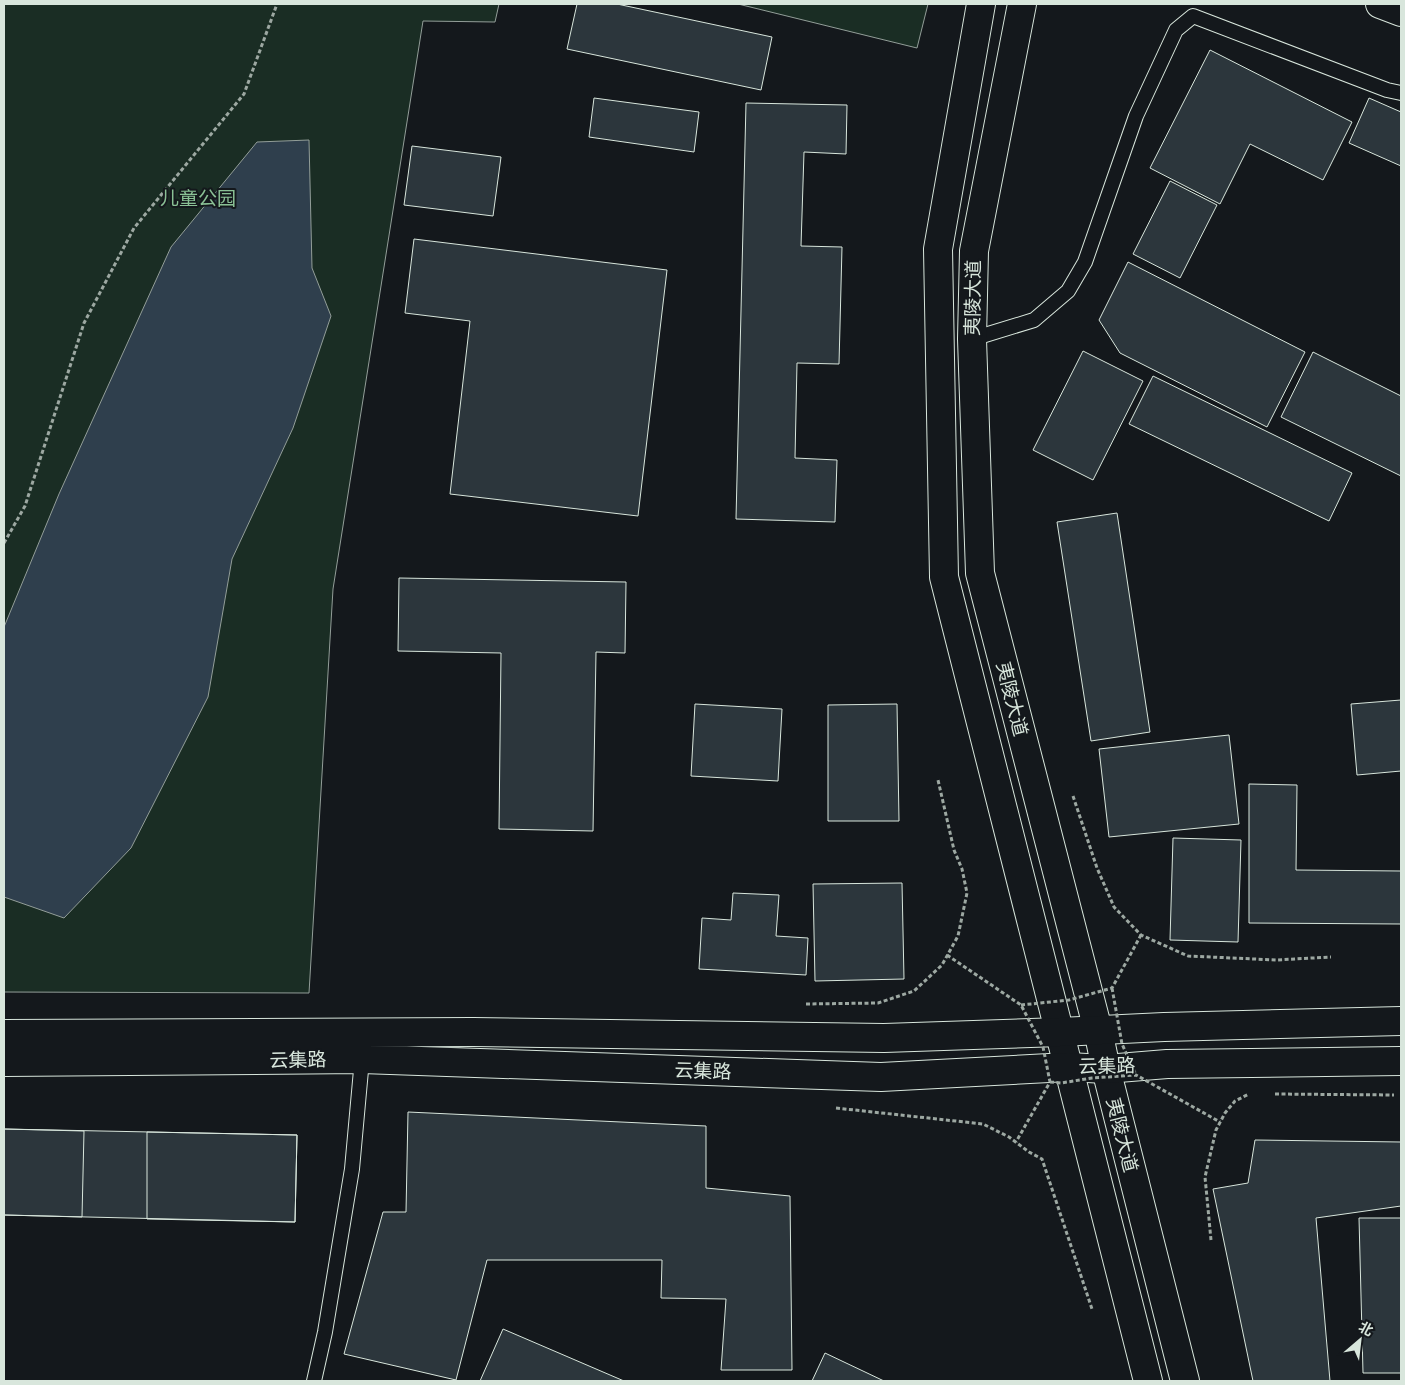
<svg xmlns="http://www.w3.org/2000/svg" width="1405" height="1385" font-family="Figtree,'Noto Sans SC',sans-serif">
<rect width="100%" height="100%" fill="#14181c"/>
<path fill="#1a2d24" stroke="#939e99" d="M 4,4 L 499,4 L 495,22 L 423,21 L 333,589 L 309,993 L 4,992 Z
M 738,4 L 928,4 L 917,48 Z"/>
<path fill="#2f3f4d" stroke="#939e99" d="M 309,140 L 312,268 L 331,316 L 293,428 L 232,559 L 208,697 L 131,848 L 64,918 L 4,897 L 4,627 L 59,494 L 171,247 L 257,142 Z"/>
<path fill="#2c363c" stroke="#d8e6dc" d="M 577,4 L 617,4 L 772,37 L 761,90 L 567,49 Z
M 1210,50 L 1352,122 L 1323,180 L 1250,144 L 1220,204 L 1150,168 Z
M 594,98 L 699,112 L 694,152 L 589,137 Z
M 1369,98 L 1401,112 L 1401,166 L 1349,143 Z
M 746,103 L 847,105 L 846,154 L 804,152 L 801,246 L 842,247 L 839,364 L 797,363 L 795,458 L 837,460 L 835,522 L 736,519 Z
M 412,146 L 501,157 L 493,216 L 404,205 Z
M 1170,181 L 1217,205 L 1180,278 L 1133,254 Z
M 414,239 L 667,270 L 638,516 L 450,494 L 470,321 L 405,313 Z
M 1128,262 L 1305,352 L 1267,427 L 1120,353 L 1099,320 Z
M 1083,351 L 1143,381 L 1093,480 L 1033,450 Z
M 1313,352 L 1401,396 L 1401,476 L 1281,417 Z
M 1153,376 L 1352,473 L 1329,521 L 1129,424 Z
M 1117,513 L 1150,732 L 1091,741 L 1057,522 Z
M 399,578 L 626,582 L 625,653 L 596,652 L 593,831 L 499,829 L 501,653 L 398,651 Z
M 1401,700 L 1401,771 L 1357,775 L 1351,704 Z
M 695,704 L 782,709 L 778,781 L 691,776 Z
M 897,704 L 899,821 L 828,821 L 828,705 Z
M 1229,735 L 1239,824 L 1109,837 L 1099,749 Z
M 1249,784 L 1297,785 L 1296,870 L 1401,871 L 1401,924 L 1249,923 Z
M 1173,838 L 1241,840 L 1238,942 L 1170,940 Z
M 902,883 L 904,979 L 815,981 L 813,884 Z
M 733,893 L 779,895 L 776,936 L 808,938 L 806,975 L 699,969 L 702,918 L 731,920 Z
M 408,1112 L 706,1126 L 706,1188 L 790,1196 L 792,1370 L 721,1370 L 726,1299 L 661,1298 L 662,1260 L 487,1260 L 456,1380 L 344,1354 L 383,1212 L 406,1212 Z
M 4,1129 L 297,1135 L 295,1222 L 4,1215 Z
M 4,1129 L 84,1131 L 82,1217 L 4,1215 Z
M 147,1132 L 297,1135 L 295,1222 L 147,1219 Z
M 1255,1140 L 1401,1142 L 1401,1206 L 1316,1218 L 1330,1381 L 1253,1381 L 1213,1189 L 1248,1183 Z
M 1359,1218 L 1401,1218 L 1401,1373 L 1363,1373 Z
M 503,1329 L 624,1381 L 480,1381 Z
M 825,1353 L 884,1381 L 812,1381 Z"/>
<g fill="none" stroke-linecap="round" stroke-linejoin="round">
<defs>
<path id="lane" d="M 972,339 L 1034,320 L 1068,291 L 1085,262 L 1136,116 L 1176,30 L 1193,16 L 1387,90 L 1401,93
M 314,1381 L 325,1332 L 352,1169 L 362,1059"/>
<path id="secondary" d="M 981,4 L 938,249 L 944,577 L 1148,1381
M 1022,4 L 974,251 L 972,339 L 980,573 L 1098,1030 L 1106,1069 L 1185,1381
M 1380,4 L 1401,12"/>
<path id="primary" d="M 4,1034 L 473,1032 L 884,1038 L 1060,1032 L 1164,1027 L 1401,1021
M 4,1062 L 362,1059 L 881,1077 L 1068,1067 L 1106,1069 L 1167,1064 L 1401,1061"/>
</defs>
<use href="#lane" stroke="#d8e6dc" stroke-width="16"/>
<use href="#secondary" stroke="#d8e6dc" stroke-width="30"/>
<use href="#primary" stroke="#d8e6dc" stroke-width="30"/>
<path stroke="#9da8a2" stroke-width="3" stroke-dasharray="4 2.5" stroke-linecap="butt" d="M 4,543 L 25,506 L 84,323 L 134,228 L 244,94 L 277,4
M 1073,796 L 1097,868 L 1114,907 L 1141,935 L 1188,956 L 1276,960 L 1331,957
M 806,1004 L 878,1003 L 914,991 L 942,965 L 958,936 L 967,893 L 962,869 L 954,850 L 938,780
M 1275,1094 L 1394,1095
M 836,1108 L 983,1124 L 1009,1137 L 1029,1152 L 1042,1159 L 1092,1309
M 1211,1240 L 1205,1177 L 1216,1130 L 1225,1113 L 1235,1101 L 1249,1094"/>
<use href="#lane" stroke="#14181c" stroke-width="14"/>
<use href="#secondary" stroke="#14181c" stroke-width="28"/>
<use href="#primary" stroke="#14181c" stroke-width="28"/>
<path stroke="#9da8a2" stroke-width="3" stroke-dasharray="4 2.5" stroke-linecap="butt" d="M 947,955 L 1021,1005 L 1043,1047 L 1050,1082 L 1016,1142
M 1112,988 L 1122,1044 L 1136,1075
M 1021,1005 L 1069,1000 L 1112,988 L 1141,935
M 1050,1082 L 1061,1083 L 1092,1078 L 1136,1075 L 1220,1122"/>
</g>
<g text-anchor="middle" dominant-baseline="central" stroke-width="4" stroke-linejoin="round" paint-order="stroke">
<g font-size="19" fill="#8ac095" stroke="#14181c">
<text x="198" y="198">儿童公园</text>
</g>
<g font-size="19" fill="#d8e6dc" stroke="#14181c">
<text transform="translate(973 298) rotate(-89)">夷陵大道</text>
<text transform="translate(1012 699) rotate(76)">夷陵大道</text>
<text transform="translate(298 1060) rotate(-1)">云集路</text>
<text transform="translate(1107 1066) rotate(-1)">云集路</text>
<text transform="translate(703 1071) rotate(2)">云集路</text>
<text transform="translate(1122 1135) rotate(76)">夷陵大道</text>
</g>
</g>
<rect width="1405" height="1385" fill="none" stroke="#d8e6dc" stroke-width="10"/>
<g transform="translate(1360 1340) rotate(28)" stroke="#14181c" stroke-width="4" paint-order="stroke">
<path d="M0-4L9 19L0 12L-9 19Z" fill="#d8e6dc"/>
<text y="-8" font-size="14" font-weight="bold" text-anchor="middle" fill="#d8e6dc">北</text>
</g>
</svg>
